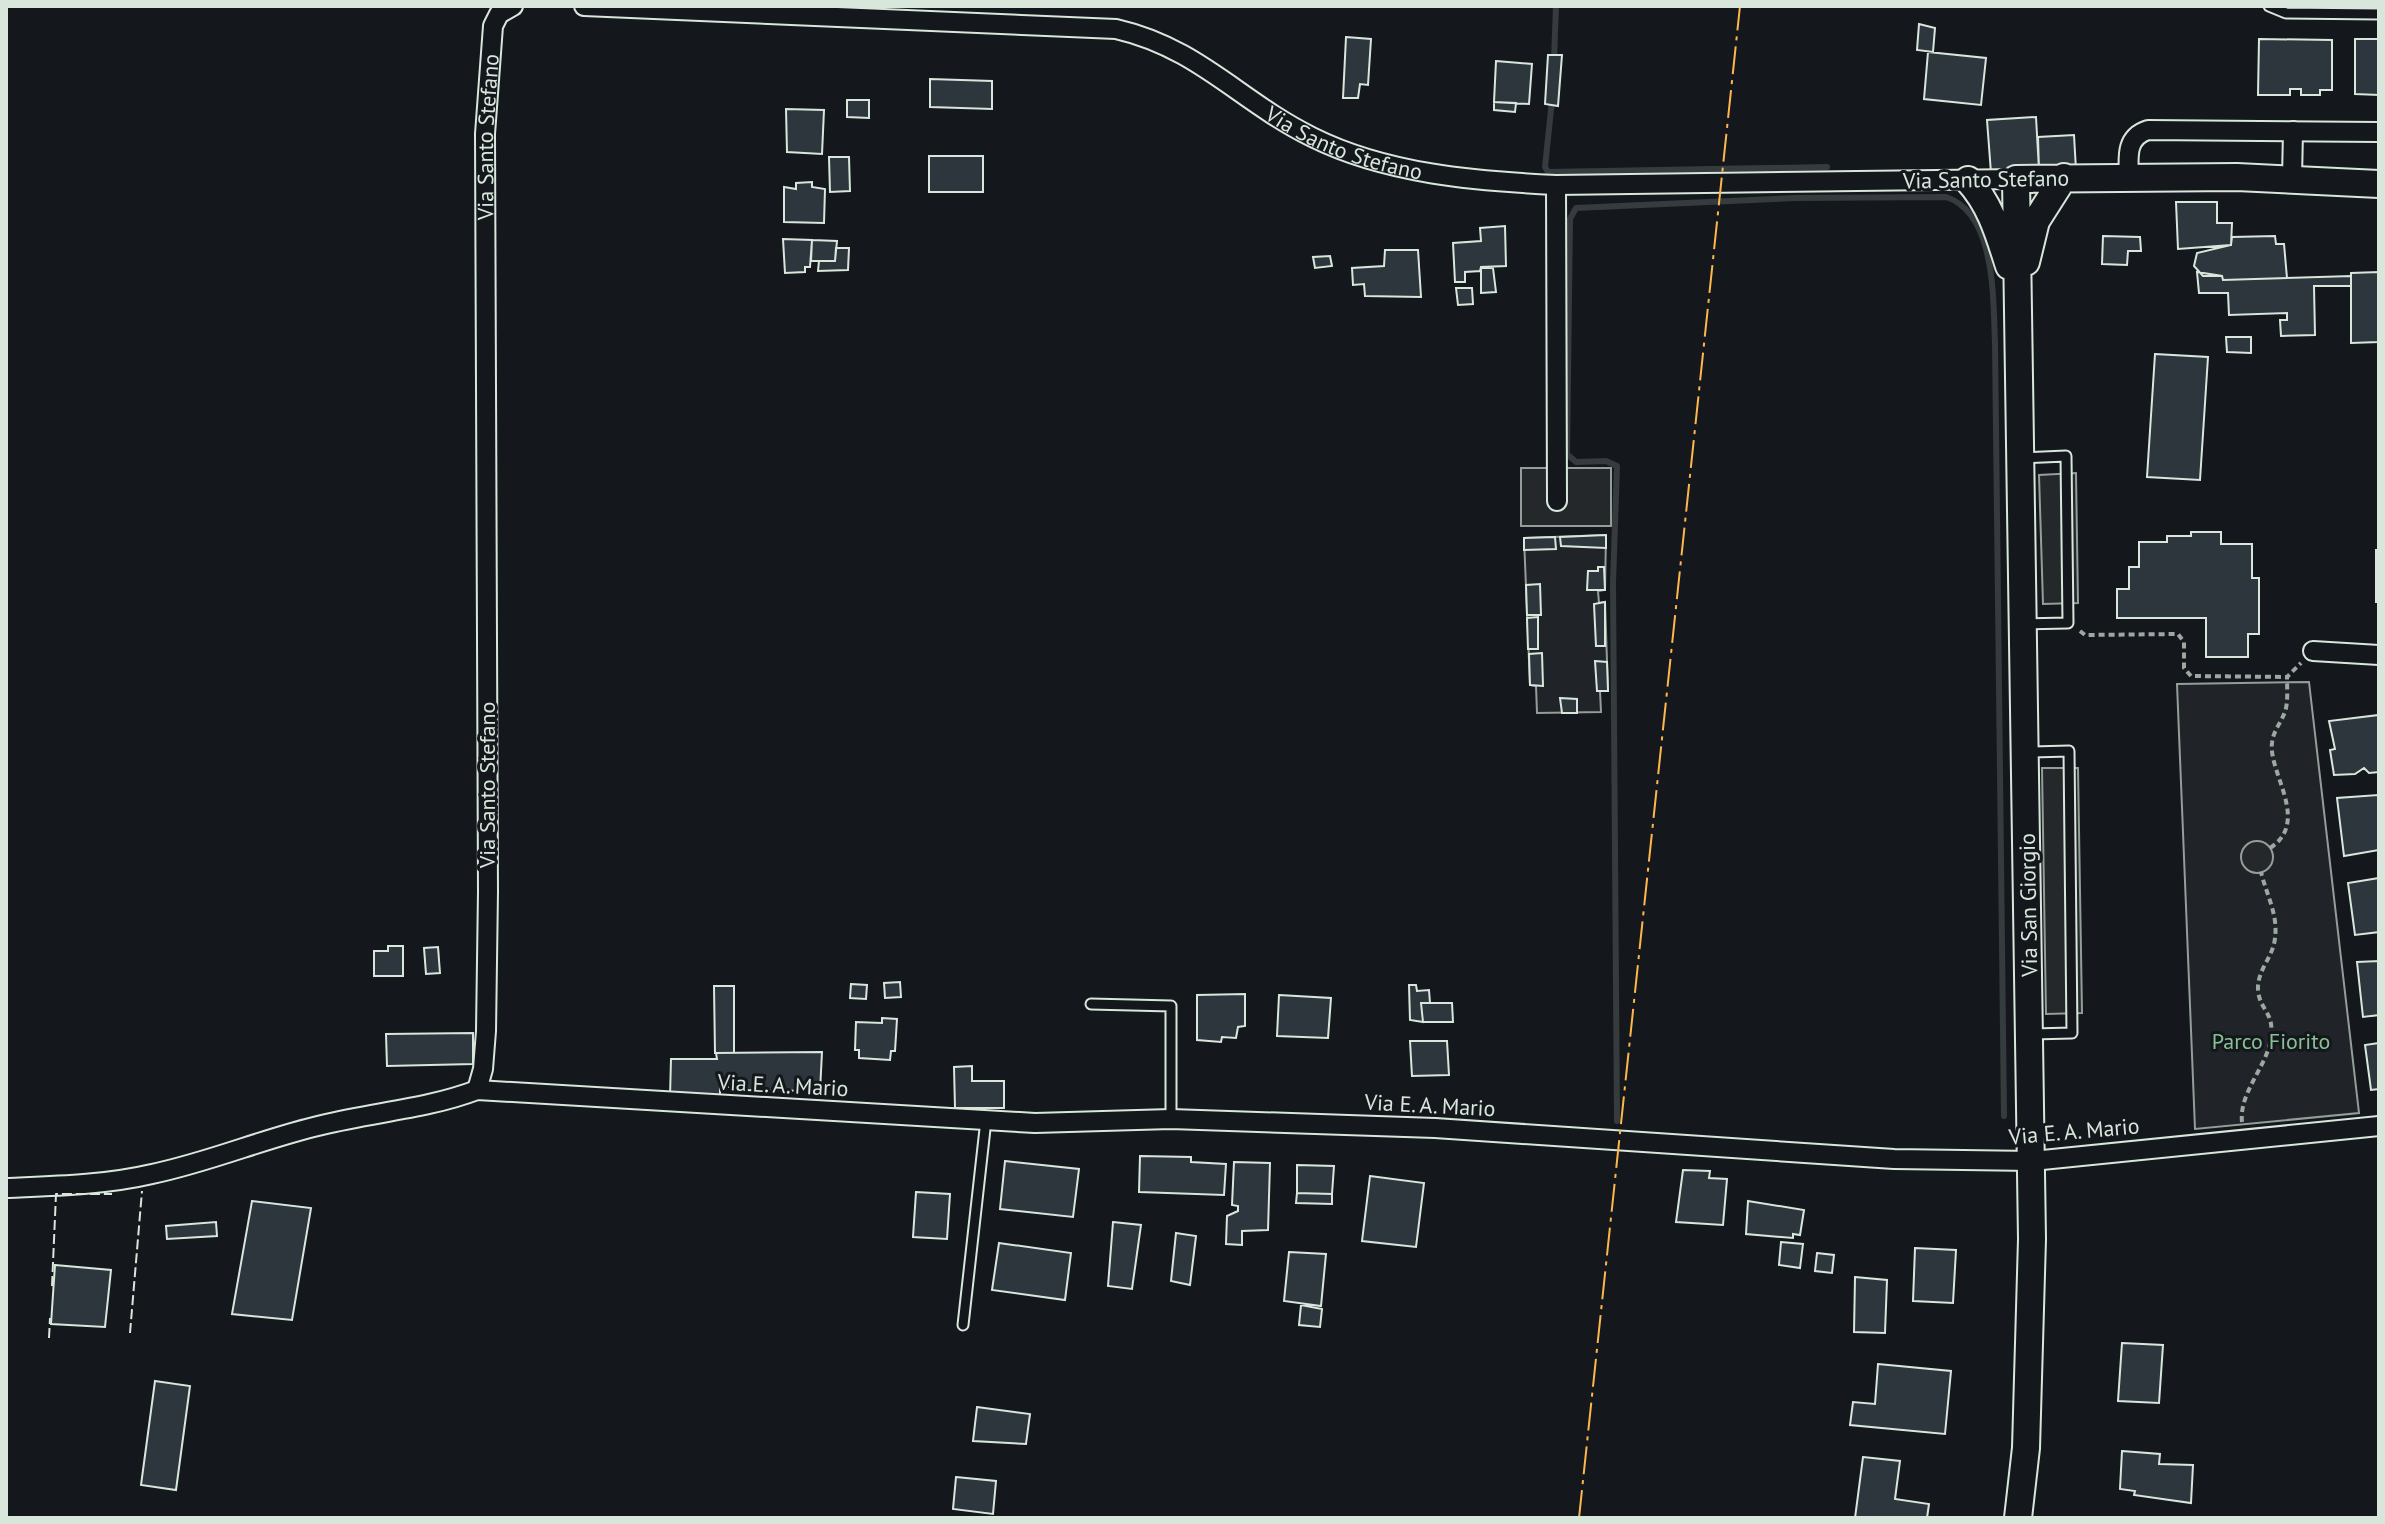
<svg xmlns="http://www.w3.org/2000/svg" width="2385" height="1524" font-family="'PT Sans',sans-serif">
<rect width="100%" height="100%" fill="#14181c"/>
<path fill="#202428" stroke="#939e99" stroke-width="2" d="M 1606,535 L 1605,590 L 1598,591 L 1599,603 L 1605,602 L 1608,691 L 1600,691 L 1601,712 L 1537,713 L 1536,686 L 1530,685 L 1524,538 Z
M 2309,682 L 2359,1113 L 2195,1129 L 2177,684 Z"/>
<path fill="#24282b" stroke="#939e99" stroke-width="2" d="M 1521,468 L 1611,468 L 1611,526 L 1521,526 Z
M 2076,473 L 2078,603 L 2043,604 L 2039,475 Z
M 2042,768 L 2078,768 L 2082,1013 L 2046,1014 Z
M2241 857a16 16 0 1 1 32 0a16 16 0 1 1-32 0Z"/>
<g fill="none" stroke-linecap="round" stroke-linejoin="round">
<path stroke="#363b3e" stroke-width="6" d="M 1554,60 L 1556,6
M 1552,100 L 1545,167 L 1548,172 L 1827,167
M 1617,1121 L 1613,583 L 1617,466 L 1606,461 L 1576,462 L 1567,454 L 1570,219 L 1576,208 L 1795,198 L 1946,197 C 1996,213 1993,299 1995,343 L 2004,1116"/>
</g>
<path fill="#2c363c" stroke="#d8e6dc" stroke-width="2" d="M 1919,24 L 1935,28 L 1933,52 L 1917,50 Z
M 1346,37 L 1371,39 L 1368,85 L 1360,84 L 1358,98 L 1343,98 Z
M 2259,39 L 2332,40 L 2332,90 L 2320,90 L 2320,95 L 2301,95 L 2301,89 L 2290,89 L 2290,95 L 2258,95 Z
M 2355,39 L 2379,39 L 2379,95 L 2355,94 Z
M 1928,52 L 1986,58 L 1981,105 L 1924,99 Z
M 1548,55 L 1562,55 L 1558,106 L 1545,104 Z
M 1496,61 L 1532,64 L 1529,104 L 1494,102 Z
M 930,79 L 992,81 L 992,109 L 930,107 Z
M 847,100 L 869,100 L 869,118 L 847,117 Z
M 1494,102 L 1516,103 L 1515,112 L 1494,110 Z
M 786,109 L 824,110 L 822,154 L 787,152 Z
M 2036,117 L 2039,170 L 1991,173 L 1987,120 Z
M 2074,135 L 2076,170 L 2039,170 L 2038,137 Z
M 929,156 L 983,156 L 983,192 L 929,192 Z
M 829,157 L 849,157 L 850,191 L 830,192 Z
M 812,182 L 812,187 L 825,189 L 824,223 L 784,222 L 784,187 L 796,189 L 796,183 Z
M 2176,202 L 2217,202 L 2217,223 L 2232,223 L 2231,245 L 2178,249 Z
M 1505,226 L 1506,266 L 1481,267 L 1480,271 L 1465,272 L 1465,282 L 1455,282 L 1453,243 L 1481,241 L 1480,228 Z
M 2103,236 L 2140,237 L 2141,251 L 2128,251 L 2127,265 L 2102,264 Z
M 2275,236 L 2276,244 L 2284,244 L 2287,278 L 2223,280 L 2222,276 L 2203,276 L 2194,266 L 2197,253 L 2231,245 L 2232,237 Z
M 783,239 L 812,240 L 810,267 L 805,267 L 805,272 L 785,273 Z
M 812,240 L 837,241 L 835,261 L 811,261 Z
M 836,248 L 849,248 L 848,270 L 818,271 L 819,261 L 835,261 Z
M 1385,250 L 1418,250 L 1421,297 L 1365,296 L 1364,284 L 1353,285 L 1352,268 L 1384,266 Z
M 1330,256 L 1332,266 L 1315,268 L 1313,257 Z
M 1481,268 L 1493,268 L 1496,292 L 1481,293 Z
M 2197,272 L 2222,276 L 2223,280 L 2351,276 L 2351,286 L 2314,286 L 2315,335 L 2281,336 L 2280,320 L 2287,320 L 2287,313 L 2229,315 L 2228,293 L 2199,293 Z
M 2379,272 L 2379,342 L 2351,343 L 2351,273 Z
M 1456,288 L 1472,288 L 1473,304 L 1458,305 Z
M 2226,337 L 2251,337 L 2251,353 L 2227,352 Z
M 2155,354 L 2208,357 L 2200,480 L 2147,477 Z
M 2191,532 L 2221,532 L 2221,544 L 2252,544 L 2252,578 L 2259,578 L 2259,634 L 2248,634 L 2248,657 L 2206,657 L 2206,618 L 2117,618 L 2117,589 L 2129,589 L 2129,567 L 2139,567 L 2139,542 L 2167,542 L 2167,536 L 2191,536 Z
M 1606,535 L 1606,548 L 1561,546 L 1560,537 Z
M 1555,537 L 1556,549 L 1524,550 L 1524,538 Z
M 2376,550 L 2379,550 L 2379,602 L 2376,602 Z
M 1598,567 L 1604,567 L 1605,590 L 1587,590 L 1588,571 L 1598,571 Z
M 1540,584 L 1541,615 L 1527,615 L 1526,585 Z
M 1605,602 L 1605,646 L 1596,646 L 1594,604 Z
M 1538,617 L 1538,649 L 1528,649 L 1527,618 Z
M 1542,653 L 1543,686 L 1530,685 L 1529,654 Z
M 1595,661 L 1607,662 L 1608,691 L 1597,691 Z
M 1560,698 L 1577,699 L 1577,713 L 1562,713 Z
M 2379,715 L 2379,772 L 2369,773 L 2364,768 L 2355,774 L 2334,775 L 2330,750 L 2335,749 L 2329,721 Z
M 2378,795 L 2379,850 L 2344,856 L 2337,798 Z
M 2379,878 L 2379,932 L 2355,935 L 2348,883 Z
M 388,946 L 403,946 L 403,976 L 374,976 L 374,951 L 388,951 Z
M 438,947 L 440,973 L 426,974 L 424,948 Z
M 2379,961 L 2379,1015 L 2363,1017 L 2357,962 Z
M 900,982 L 901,997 L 885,998 L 884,983 Z
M 851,984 L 867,985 L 866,999 L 850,998 Z
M 1409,985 L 1416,985 L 1417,991 L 1429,990 L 1430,1003 L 1421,1003 L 1423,1022 L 1410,1020 Z
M 714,986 L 734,986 L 734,1053 L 715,1053 Z
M 1245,994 L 1245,1026 L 1238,1027 L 1236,1038 L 1222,1037 L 1221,1042 L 1197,1040 L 1197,995 Z
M 1279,995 L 1331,998 L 1328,1038 L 1277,1036 Z
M 1421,1003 L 1452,1003 L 1453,1022 L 1423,1022 Z
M 882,1018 L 897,1019 L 895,1051 L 891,1051 L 890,1060 L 859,1058 L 859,1050 L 855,1050 L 856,1022 L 882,1023 Z
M 473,1033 L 473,1064 L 387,1066 L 386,1034 Z
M 1410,1041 L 1447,1041 L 1449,1075 L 1412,1076 Z
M 2379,1043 L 2379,1089 L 2371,1090 L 2365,1045 Z
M 822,1052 L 820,1091 L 735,1090 L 735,1087 L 720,1087 L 720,1098 L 670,1097 L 671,1059 L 717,1059 L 716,1053 Z
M 972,1066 L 972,1081 L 1004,1081 L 1004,1108 L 955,1108 L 954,1067 Z
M 1140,1156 L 1191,1157 L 1191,1162 L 1226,1164 L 1224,1195 L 1139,1192 Z
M 1005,1161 L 1079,1169 L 1073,1217 L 1000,1209 Z
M 1234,1162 L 1270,1163 L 1268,1230 L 1242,1231 L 1242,1245 L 1226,1244 L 1227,1216 L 1238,1211 L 1238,1206 L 1232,1205 Z
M 1297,1165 L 1334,1166 L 1332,1194 L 1297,1193 Z
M 1683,1170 L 1710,1171 L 1709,1178 L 1727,1179 L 1723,1225 L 1676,1222 Z
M 1370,1176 L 1424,1183 L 1416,1247 L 1362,1241 Z
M 916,1192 L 950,1194 L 947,1239 L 913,1237 Z
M 1297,1193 L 1332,1194 L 1332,1204 L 1296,1203 Z
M 252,1201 L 311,1208 L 292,1320 L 232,1314 Z
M 1748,1201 L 1804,1210 L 1800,1235 L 1793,1234 L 1793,1238 L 1746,1234 Z
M 216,1222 L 217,1236 L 167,1239 L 166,1226 Z
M 1113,1222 L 1141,1225 L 1132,1289 L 1108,1286 Z
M 1176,1233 L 1196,1236 L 1190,1285 L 1171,1281 Z
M 1781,1242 L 1803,1244 L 1800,1268 L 1779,1265 Z
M 999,1243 L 1071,1253 L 1065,1300 L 992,1290 Z
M 1915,1248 L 1956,1250 L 1953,1303 L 1913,1301 Z
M 1289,1252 L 1326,1254 L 1321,1306 L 1284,1301 Z
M 1817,1253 L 1834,1255 L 1832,1273 L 1815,1271 Z
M 55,1265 L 111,1270 L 105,1327 L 51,1324 Z
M 1855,1277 L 1887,1280 L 1885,1333 L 1854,1332 Z
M 1301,1305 L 1322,1309 L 1320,1327 L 1299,1325 Z
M 2122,1343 L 2163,1345 L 2159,1403 L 2118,1401 Z
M 1878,1364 L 1951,1371 L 1945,1434 L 1850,1425 L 1853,1402 L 1875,1404 Z
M 155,1381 L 190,1386 L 176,1490 L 141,1485 Z
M 977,1407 L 1030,1414 L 1026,1444 L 973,1441 Z
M 2122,1451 L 2160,1454 L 2159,1464 L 2193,1465 L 2191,1503 L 2134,1495 L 2135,1491 L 2120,1489 Z
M 1863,1457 L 1900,1461 L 1895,1499 L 1929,1504 L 1927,1518 L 1855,1518 Z
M 956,1477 L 996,1481 L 993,1514 L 953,1509 Z"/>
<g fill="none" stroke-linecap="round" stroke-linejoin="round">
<defs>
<path id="lane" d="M 2269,6 L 2286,13 L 2379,14
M 2022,458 L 2066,456 L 2068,623 L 2026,624
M 2028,752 L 2069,751 L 2072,1033 L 2030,1034
M 1091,1004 L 1171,1006 L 1171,1119
M 963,1325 L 986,1120"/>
<g id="street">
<path id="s1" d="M 584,6 L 1116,29 C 1199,48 1239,101 1312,137 C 1386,174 1475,181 1556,185 L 2016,179"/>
<path d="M 2129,176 C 2128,156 2126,137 2148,130 L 2379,132"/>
<path d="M 2292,178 L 2293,131"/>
<path d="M 1556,185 L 1557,501"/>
<path d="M 2313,651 L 2379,655"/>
<path id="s2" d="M 477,1090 L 483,1069 L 486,1031 L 488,891 L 485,134 L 493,26 L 499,14 L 513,6"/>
<path d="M 6,1188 C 55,1186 105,1185 152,1174 C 210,1162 265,1138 322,1125 C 374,1112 427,1109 477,1090 L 1035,1123 L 1171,1119 L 1435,1128 L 1894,1159 L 2032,1161 L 2379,1126"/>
</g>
<path id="secondary" d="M 1968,180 C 1991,205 1999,235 2009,266
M 2026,262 L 2036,221 L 2064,177
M 2018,1518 L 2026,1448 L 2032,1239 L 2016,179 L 2237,177 L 2379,184"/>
</defs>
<use href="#lane" stroke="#d8e6dc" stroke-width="13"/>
<use href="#street" stroke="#d8e6dc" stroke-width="22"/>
<use href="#secondary" stroke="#d8e6dc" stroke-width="30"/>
<path stroke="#9da8a2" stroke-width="4" stroke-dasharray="6 4" stroke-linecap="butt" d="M 2080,631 L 2085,635 L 2178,634 L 2184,642 L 2184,668 L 2191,676 L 2287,677
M 2270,848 C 2311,822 2268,772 2272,743 C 2273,730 2283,721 2286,708 C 2288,699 2287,687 2287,677 L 2301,663
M 2242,1122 C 2239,1096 2262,1071 2269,1047 C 2278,1012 2260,1013 2258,990 C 2257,972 2270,960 2274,944 C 2280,917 2267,897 2261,872"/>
<use href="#lane" stroke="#14181c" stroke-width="9"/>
<use href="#street" stroke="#14181c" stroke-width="18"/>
<use href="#secondary" stroke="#14181c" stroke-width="26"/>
<path stroke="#d8e6dc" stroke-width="2" stroke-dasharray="10 4" stroke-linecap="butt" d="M 52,1286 L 56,1194 L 112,1194
M 130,1333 L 142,1191
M 49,1338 L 50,1318"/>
<path stroke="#ffb74d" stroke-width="2" stroke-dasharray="28 6 4 6" stroke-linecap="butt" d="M 1579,1518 L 1740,6"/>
</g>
<g text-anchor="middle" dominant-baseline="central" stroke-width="6" stroke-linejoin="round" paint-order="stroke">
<g font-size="22" fill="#d8e6dc" stroke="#14181c">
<text stroke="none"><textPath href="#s2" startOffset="954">Via Santo Stefano</textPath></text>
<text stroke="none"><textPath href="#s1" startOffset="790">Via Santo Stefano</textPath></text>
<text transform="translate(1986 179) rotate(-1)">Via Santo Stefano</text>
<text transform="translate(487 785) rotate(-90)">Via Santo Stefano</text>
<text transform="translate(2028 905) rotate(-91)">Via San Giorgio</text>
<text transform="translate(783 1085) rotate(3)">Via E. A. Mario</text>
<text transform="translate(1430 1105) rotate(3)">Via E. A. Mario</text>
<text transform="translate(2074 1131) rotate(-5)">Via E. A. Mario</text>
</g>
<g font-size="22" fill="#8ac095" stroke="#14181c">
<text x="2271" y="1041">Parco Fiorito</text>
</g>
</g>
<rect width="2385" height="1524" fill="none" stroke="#d8e6dc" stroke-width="16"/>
</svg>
